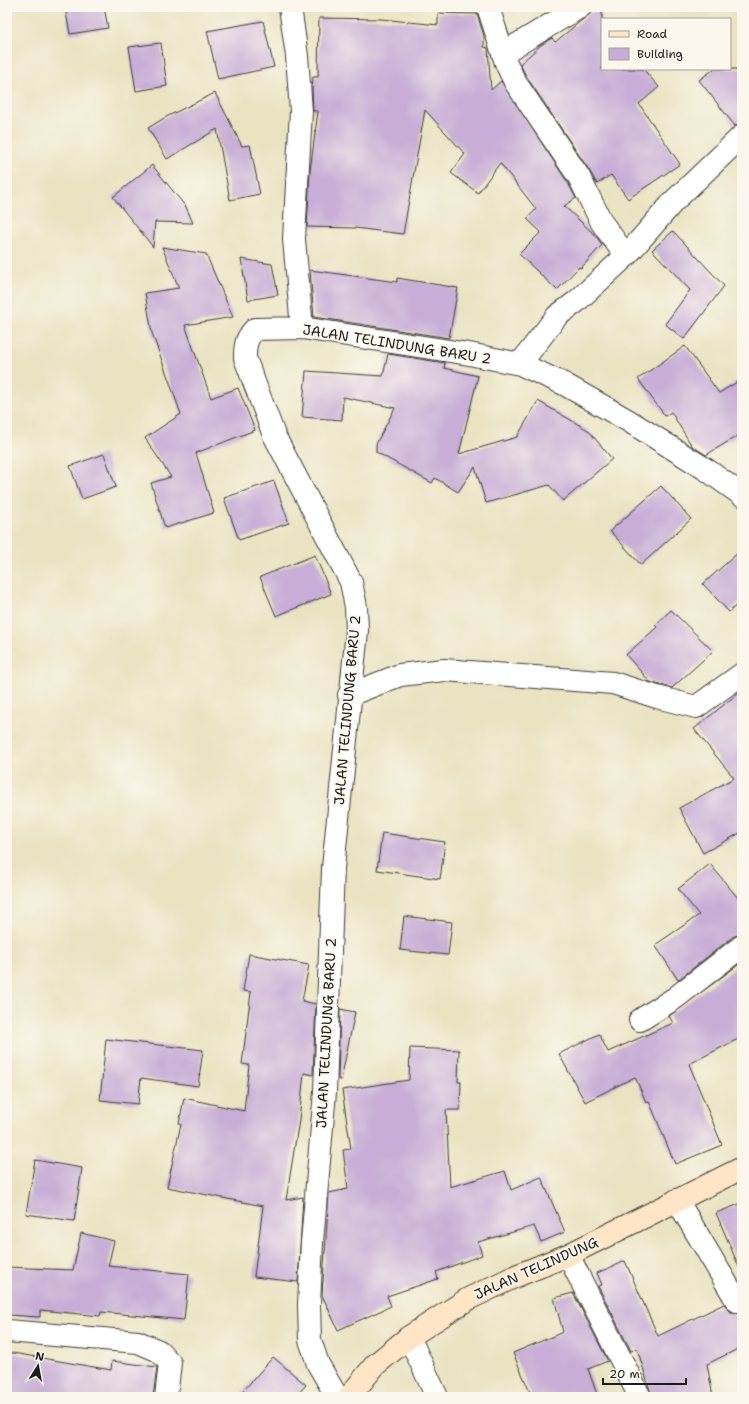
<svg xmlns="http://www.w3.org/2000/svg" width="749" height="1404" font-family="'Shantell Sans',sans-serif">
<rect width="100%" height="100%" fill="#fbf7ec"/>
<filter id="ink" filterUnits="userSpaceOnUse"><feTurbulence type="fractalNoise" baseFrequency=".025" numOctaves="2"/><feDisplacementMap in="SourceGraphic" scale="8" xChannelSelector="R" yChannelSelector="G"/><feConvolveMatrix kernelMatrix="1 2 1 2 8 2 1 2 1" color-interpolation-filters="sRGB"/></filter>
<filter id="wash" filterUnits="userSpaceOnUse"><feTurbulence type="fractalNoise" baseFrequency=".012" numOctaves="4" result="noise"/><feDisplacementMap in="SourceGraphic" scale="16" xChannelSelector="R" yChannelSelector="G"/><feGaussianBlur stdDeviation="0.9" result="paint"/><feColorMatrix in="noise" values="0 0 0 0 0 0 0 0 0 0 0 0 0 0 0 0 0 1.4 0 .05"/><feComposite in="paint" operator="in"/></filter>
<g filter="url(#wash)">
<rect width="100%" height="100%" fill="#e9e3c2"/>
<g id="blocks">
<path fill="#c8aed6" d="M 65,7 L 104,7 L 108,28 L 70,34 Z
M 598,7 L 602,7 L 602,69 L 643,69 L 659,87 L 639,104 L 680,164 L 628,199 L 611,175 L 597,184 L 589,170 L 526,76 L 520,64 L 541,45 L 552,38 L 555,42 Z
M 438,13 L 477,14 L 484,36 L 484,47 L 488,48 L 491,90 L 501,81 L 568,183 L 576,198 L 564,206 L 596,236 L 602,245 L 581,268 L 579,267 L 557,290 L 519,254 L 541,232 L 527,219 L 536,209 L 500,163 L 478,193 L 451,173 L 465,154 L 425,110 L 403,234 L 355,228 L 307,227 L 310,171 L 318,111 L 313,111 L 312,90 L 313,77 L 318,77 L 319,18 L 381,19 L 438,25 Z
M 263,21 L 274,67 L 218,79 L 207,31 Z
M 161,43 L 167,86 L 136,91 L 129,47 Z
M 714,69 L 742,69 L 742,124 L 735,126 L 699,80 Z
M 215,93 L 242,146 L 250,145 L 260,194 L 230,200 L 217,129 L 167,159 L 148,128 L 166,117 Z
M 152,165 L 186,207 L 193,223 L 155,222 L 153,247 L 113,197 Z
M 673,231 L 724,286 L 684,339 L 665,324 L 690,290 L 652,250 Z
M 162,247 L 206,254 L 233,317 L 185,325 L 211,398 L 238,388 L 255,430 L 196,453 L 214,513 L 165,528 L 151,483 L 171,477 L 145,438 L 181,414 L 152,333 L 145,293 L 179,288 Z
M 241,259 L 272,264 L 278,295 L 248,300 Z
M 310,270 L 397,282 L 397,278 L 458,288 L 449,338 L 314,317 Z
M 685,346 L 719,393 L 742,379 L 742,433 L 706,455 L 692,446 L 671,412 L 665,416 L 638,379 Z
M 388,354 L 445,363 L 444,368 L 478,376 L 459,454 L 517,437 L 538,401 L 588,430 L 612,459 L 563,501 L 549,485 L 486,503 L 475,467 L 458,492 L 435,478 L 432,483 L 376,452 L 376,444 L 395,408 L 343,397 L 342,420 L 302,417 L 306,371 L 383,376 Z
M 104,454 L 116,487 L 82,499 L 70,466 Z
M 274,481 L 289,523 L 239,540 L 224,498 Z
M 661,486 L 691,519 L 641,565 L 610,531 Z
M 742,549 L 742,600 L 729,612 L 703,584 Z
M 315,555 L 331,594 L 276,616 L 260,577 Z
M 671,610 L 713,651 L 672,688 L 650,682 L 626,655 L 657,627 L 655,625 Z
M 742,690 L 742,832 L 703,853 L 679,808 L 734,778 L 694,729 Z
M 382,833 L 445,842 L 440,879 L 377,870 Z
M 710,864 L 742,903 L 742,934 L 734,936 L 678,980 L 655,945 L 699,915 L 678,889 Z
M 404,916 L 452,922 L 448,955 L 400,950 Z
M 249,954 L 309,965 L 302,1001 L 316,1004 L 313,1075 L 304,1073 L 299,1120 L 286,1200 L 303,1197 L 298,1282 L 254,1277 L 263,1206 L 167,1187 L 181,1124 L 179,1124 L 184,1098 L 244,1111 L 249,1065 L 242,1064 L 251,992 L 243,991 Z
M 742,962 L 742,1037 L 689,1064 L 722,1145 L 675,1164 L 649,1101 L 646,1102 L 635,1077 L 585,1102 L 559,1054 L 599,1034 L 608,1052 L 673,1023 L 669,1016 Z
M 340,1009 L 355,1012 L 341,1080 L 338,1079 Z
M 106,1039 L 203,1050 L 198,1086 L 141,1078 L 138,1104 L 100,1100 Z
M 410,1048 L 459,1050 L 458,1082 L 461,1082 L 460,1110 L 446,1110 L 450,1187 L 505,1171 L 511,1190 L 541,1177 L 565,1232 L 541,1242 L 534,1226 L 478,1242 L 482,1255 L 436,1272 L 438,1279 L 387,1296 L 391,1306 L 338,1330 L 322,1295 L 329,1193 L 348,1189 L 343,1150 L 351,1149 L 342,1090 L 409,1080 Z
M 35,1160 L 82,1168 L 74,1221 L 26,1214 Z
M 742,1203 L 742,1274 L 716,1213 Z
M 81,1233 L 114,1241 L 108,1266 L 189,1274 L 184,1320 L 101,1312 L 100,1316 L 40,1310 L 40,1317 L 7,1315 L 7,1267 L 73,1270 Z
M 625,1261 L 658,1336 L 724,1304 L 731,1312 L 742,1312 L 742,1347 L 707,1364 L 713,1397 L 652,1397 L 637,1348 L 631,1351 L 598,1286 L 602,1285 L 597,1273 Z
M 573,1293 L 608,1361 L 588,1369 L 598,1397 L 532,1397 L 513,1353 L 563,1332 L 554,1298 Z
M 7,1352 L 111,1370 L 112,1361 L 157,1367 L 153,1397 L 7,1397 Z
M 273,1357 L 306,1385 L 295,1397 L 238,1397 Z"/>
</g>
</g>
<g filter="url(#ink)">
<use href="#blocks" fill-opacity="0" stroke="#3b3a35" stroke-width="1"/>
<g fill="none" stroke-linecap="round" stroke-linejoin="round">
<defs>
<path id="street" d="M 290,7 L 297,56 L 301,111 L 294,239 L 302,328
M 488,7 L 506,63 L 515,82 L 579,177 L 602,223 L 626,256
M 503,53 L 580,7
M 520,364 L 557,316 L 576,302 L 626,256 L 674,201 L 742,136
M 349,695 L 400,675 L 444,670 L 613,683 L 657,697 L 696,707 L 742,674
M 640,1020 L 675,998 L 742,946
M 677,1200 L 737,1301
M 568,1255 L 640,1397
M 7,1331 L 138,1342 L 159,1351 L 170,1363 L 166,1397
M 409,1337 L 437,1397
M 337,1397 L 318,1364 L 310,1340 L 309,1305 L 312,1242 L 325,1092 L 333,868 L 357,631 L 356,607 L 351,582 L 274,435 L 245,358 C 245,345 246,338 255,329 L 302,328 L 469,354 L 520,364 L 564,384 L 629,421 L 707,470 L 742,495"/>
<path id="secondary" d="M 349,1397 L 375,1365 L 409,1337 L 468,1299 L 516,1276 L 568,1255 L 742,1168"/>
</defs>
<use href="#street" stroke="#3b3a35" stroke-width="24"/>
<use href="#secondary" stroke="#3b3a35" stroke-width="24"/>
<use href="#street" stroke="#fff" stroke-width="22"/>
<use href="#secondary" stroke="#fee5c5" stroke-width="22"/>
</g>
</g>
<g text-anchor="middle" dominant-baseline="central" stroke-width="3.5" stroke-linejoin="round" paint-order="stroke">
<g font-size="14" fill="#1c1c1c" stroke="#fbf7ec">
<text transform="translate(397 344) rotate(9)">JALAN TELINDUNG BARU 2</text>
<text transform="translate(347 710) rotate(-85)">JALAN TELINDUNG BARU 2</text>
<text transform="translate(326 1033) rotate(-87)">JALAN TELINDUNG BARU 2</text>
<text transform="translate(536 1268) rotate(-24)">JALAN TELINDUNG</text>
</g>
</g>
<rect width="749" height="1404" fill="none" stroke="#fbf7ec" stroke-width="24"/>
<rect x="601" y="18" width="130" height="52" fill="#fbf7ec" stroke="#a29f99"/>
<rect x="609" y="31" width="20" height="6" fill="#fee5c5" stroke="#a29f99"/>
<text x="637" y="38" font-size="12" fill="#1c1c1c">Road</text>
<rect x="609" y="48" width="20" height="12" fill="#c8aed6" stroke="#a29f99"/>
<text x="637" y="58" font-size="12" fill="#1c1c1c">Building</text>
<g transform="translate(38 1366) rotate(11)" stroke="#fbf7ec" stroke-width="3" paint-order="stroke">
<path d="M0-3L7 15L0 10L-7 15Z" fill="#1c1c1c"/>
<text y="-6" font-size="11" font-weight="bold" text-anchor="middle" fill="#1c1c1c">N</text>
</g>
<path d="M603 1378v6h83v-6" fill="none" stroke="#1c1c1c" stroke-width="2"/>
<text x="609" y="1378" font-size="12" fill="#1c1c1c" stroke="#fbf7ec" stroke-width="3" paint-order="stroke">20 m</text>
</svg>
